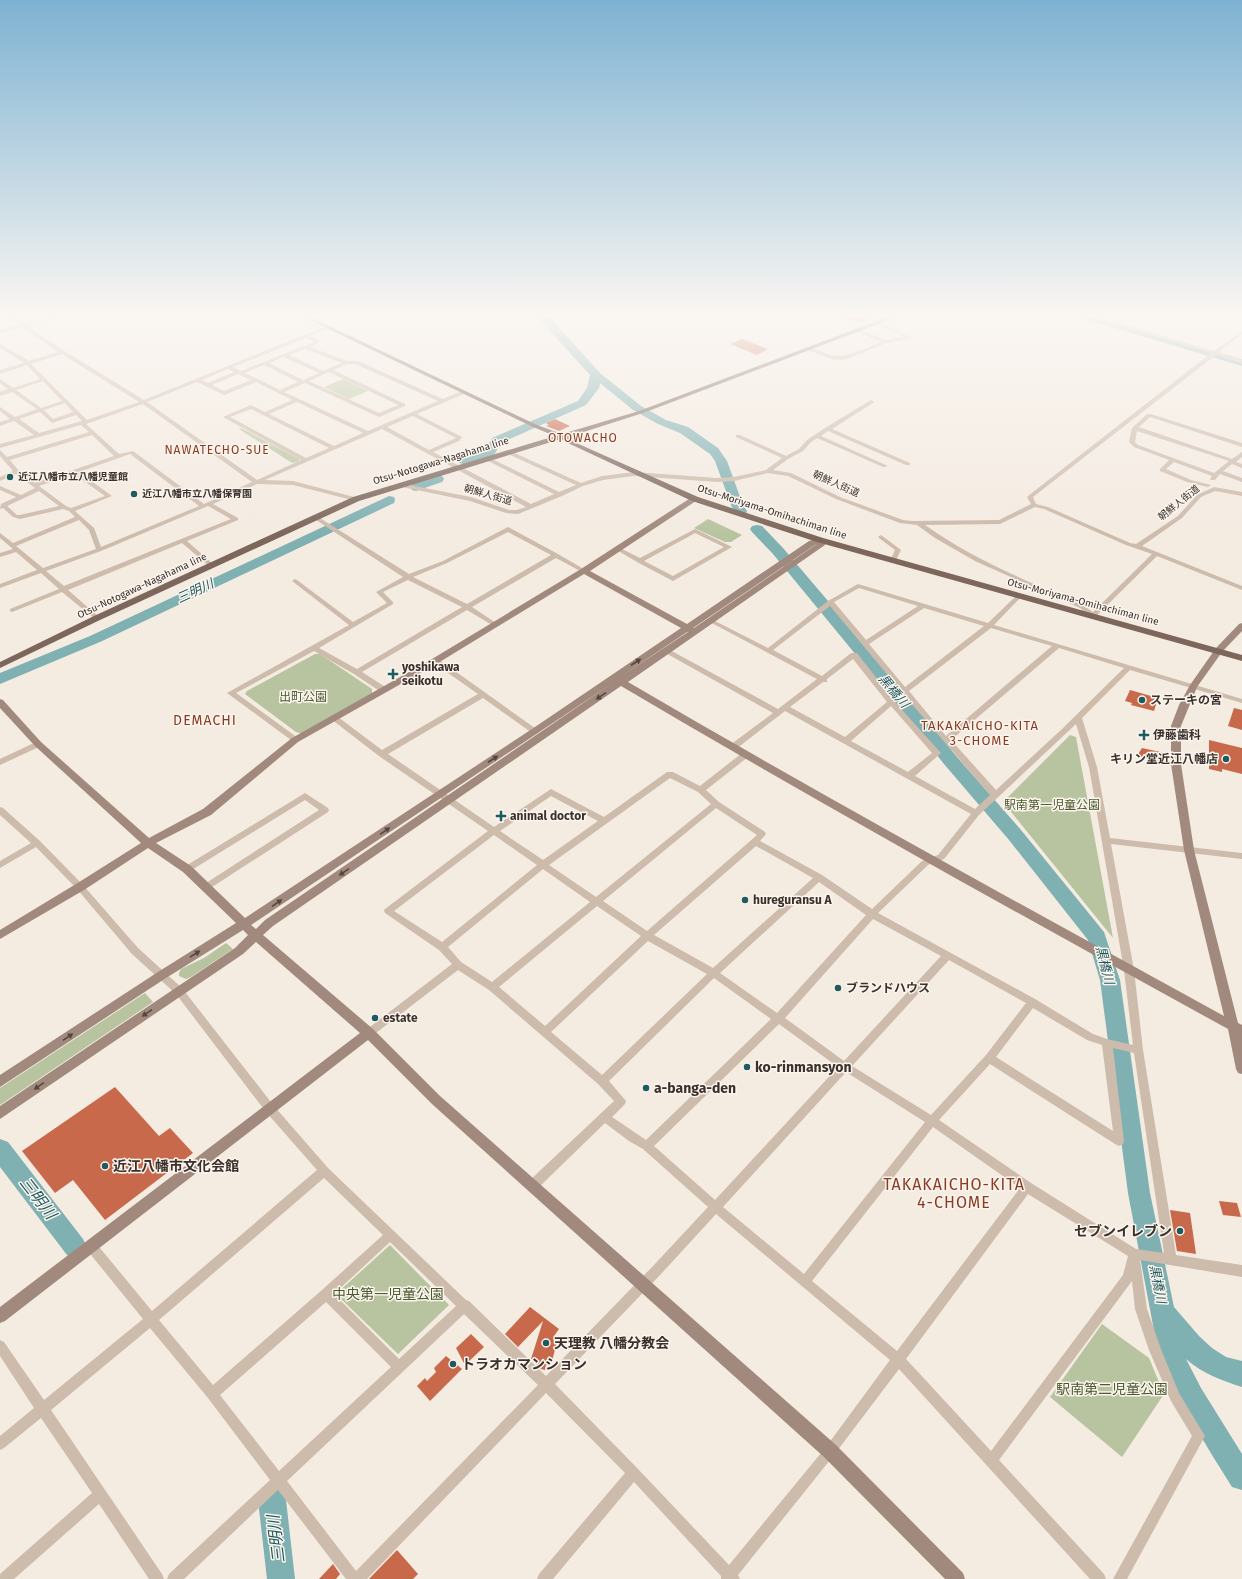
<svg xmlns="http://www.w3.org/2000/svg" width="1242" height="1579" font-family="'Fira Sans','Noto Sans JP',sans-serif">
<rect width="100%" height="100%" fill="#f4ebe1"/>
<path fill="#b8c4a0" d="M 343,379 L 368,391 L 349,399 L 324,387 Z
M 241,428 L 299,459 L 299,461 L 292,463 L 239,429 Z
M 708,519 L 742,535 L 731,542 L 725,542 L 694,528 Z
M 315,654 L 320,654 L 372,689 L 372,694 L 304,734 L 296,732 L 245,694 L 247,691 Z
M 1070,735 L 1076,737 L 1113,938 L 1003,802 Z
M 226,943 L 233,949 L 191,977 L 186,979 L 179,976 L 179,973 L 181,969 L 204,958 Z
M 145,993 L 153,1002 L 0,1105 L 0,1088 Z
M 390,1245 L 449,1305 L 398,1354 L 336,1294 Z
M 1102,1324 L 1149,1358 L 1164,1394 L 1122,1457 L 1050,1397 Z"/>
<g fill="none" stroke-linecap="round" stroke-linejoin="round">
<path fill="#7fb0b2" fill-rule="evenodd" d="M 536,313 L 546,313 L 600,373 L 641,406 L 666,420 L 688,427 L 718,448 L 727,461 L 743,505 L 747,511 L 746,514 L 736,514 L 731,505 L 715,461 L 710,454 L 680,433 L 658,424 L 633,410 L 600,383 L 599,388 L 586,405 L 501,443 L 494,455 L 463,464 L 459,463 L 457,460 L 459,457 L 485,450 L 492,438 L 578,401 L 587,388 L 590,375 L 539,319 Z
M 1070,313 L 1085,313 L 1216,353 L 1242,360 L 1242,366 L 1071,315 Z
M 438,475 L 442,476 L 444,479 L 442,482 L 416,491 L 412,490 L 410,487 L 412,484 Z
M 389,496 L 394,497 L 395,500 L 394,503 L 100,642 L 0,684 L 0,673 L 90,636 Z
M 757,525 L 762,526 L 783,548 L 901,687 L 956,756 L 1021,830 L 1104,932 L 1120,980 L 1150,1193 L 1174,1307 L 1199,1336 L 1212,1348 L 1226,1357 L 1242,1361 L 1242,1387 C 1221,1380 1203,1374 1186,1359 L 1201,1388 L 1242,1454 L 1242,1490 L 1232,1487 L 1212,1455 L 1183,1406 L 1159,1357 L 1128,1193 L 1100,980 L 1088,940 L 1009,840 L 944,764 L 889,695 L 773,554 L 752,532 L 750,529 L 752,526 Z
M 0,1139 L 8,1142 L 83,1239 L 87,1247 L 83,1255 L 75,1258 L 67,1255 L 0,1167 Z
M 272,1486 L 282,1490 L 286,1500 L 295,1579 L 267,1579 L 258,1500 L 262,1490 Z"/>
</g>
<path fill="#c8694b" d="M 833,313 L 864,313 L 874,317 L 858,323 Z
M 742,339 L 768,349 L 757,355 L 730,344 Z
M 555,419 L 570,426 L 559,431 L 546,426 L 549,425 L 546,423 Z
M 1130,690 L 1158,698 L 1154,711 L 1131,705 L 1132,703 L 1125,701 Z
M 1234,708 L 1242,710 L 1242,730 L 1228,726 Z
M 1209,740 L 1242,748 L 1242,774 L 1222,769 L 1222,772 L 1209,769 Z
M 1142,748 L 1165,753 L 1165,762 L 1137,756 Z
M 115,1087 L 159,1136 L 170,1128 L 193,1153 L 105,1220 L 73,1180 L 55,1193 L 22,1151 Z
M 1219,1201 L 1237,1203 L 1241,1217 L 1223,1215 Z
M 1170,1210 L 1190,1213 L 1196,1254 L 1177,1251 Z
M 530,1307 L 559,1329 L 554,1336 L 558,1338 L 551,1365 L 546,1365 L 545,1370 L 541,1369 L 531,1359 L 543,1321 L 518,1347 L 505,1334 Z
M 471,1334 L 484,1347 L 465,1365 L 456,1348 Z
M 446,1356 L 462,1369 L 430,1401 L 417,1386 L 425,1378 L 427,1381 L 436,1372 L 434,1368 Z
M 397,1550 L 418,1574 L 413,1579 L 369,1579 Z
M 333,1564 L 340,1574 L 336,1579 L 319,1579 Z"/>
<g fill="none" stroke-linecap="round" stroke-linejoin="round">
<path fill="#cdbbac" fill-rule="evenodd" d="M 4,313 L 9,313 L 24,324 L 65,313 L 71,313 L 71,314 L 27,326 L 58,347 L 144,400 L 326,326 L 330,326 L 330,328 L 310,336 L 320,342 L 310,347 L 347,361 L 358,361 L 443,399 L 462,391 L 466,391 L 466,393 L 417,414 L 462,437 L 459,441 L 433,452 L 531,504 L 554,494 L 484,459 L 484,457 L 488,457 L 559,492 L 576,485 L 506,453 L 506,451 L 510,451 L 581,483 L 602,476 L 634,472 L 717,478 L 734,477 L 766,470 L 782,458 L 736,437 L 736,435 L 740,435 L 786,456 L 799,449 L 807,440 L 825,428 L 871,400 L 874,402 L 873,403 L 832,429 L 910,463 L 910,465 L 906,465 L 828,431 L 821,436 L 888,466 L 883,467 L 817,438 L 811,442 L 803,451 L 788,459 L 773,470 L 791,473 L 840,497 L 903,520 L 912,521 L 999,520 L 1031,504 L 1027,497 L 1028,496 L 1211,353 L 1079,314 L 1079,313 L 1085,313 L 1214,351 L 1242,331 L 1242,334 L 1219,352 L 1242,359 L 1242,363 L 1216,355 L 1033,497 L 1036,504 L 1048,507 L 1130,543 L 1136,544 L 1178,516 L 1197,495 L 1214,487 L 1242,492 L 1242,496 L 1215,491 L 1201,497 L 1182,518 L 1142,546 L 1242,586 L 1242,590 L 1157,556 L 1095,617 L 1093,618 L 1080,608 L 975,561 L 935,538 L 917,525 L 900,523 L 836,499 L 788,476 L 768,473 L 734,481 L 717,482 L 634,476 L 603,480 L 583,486 L 562,496 L 518,514 L 506,513 L 470,501 L 397,486 L 396,485 L 399,483 L 471,497 L 509,510 L 517,510 L 526,507 L 382,429 L 265,480 L 293,481 L 358,498 L 358,500 L 356,501 L 293,485 L 257,484 L 213,504 L 238,518 L 238,520 L 187,541 L 213,564 L 213,566 L 209,566 L 182,543 L 68,590 L 99,617 L 100,618 L 99,619 L 95,619 L 62,592 L 12,612 L 10,611 L 10,609 L 59,589 L 41,573 L 0,588 L 0,584 L 37,570 L 16,552 L 0,557 L 0,553 L 13,549 L 0,538 L 0,533 L 13,543 L 75,517 L 69,511 L 63,509 L 20,519 L 13,517 L 3,508 L 0,509 L 1,504 L 16,497 L 0,490 L 0,486 L 21,495 L 35,488 L 16,474 L 0,481 L 0,477 L 13,471 L 0,456 L 0,450 L 7,457 L 89,432 L 81,425 L 0,448 L 0,444 L 34,435 L 14,421 L 0,426 L 0,422 L 10,419 L 0,411 L 0,407 L 15,417 L 37,409 L 12,392 L 0,396 L 0,392 L 8,389 L 0,383 L 0,379 L 13,388 L 40,379 L 27,365 L 0,374 L 0,370 L 24,363 L 0,348 L 0,344 L 29,361 L 58,352 L 22,327 L 0,333 L 0,330 L 19,325 ZM 306,338 L 314,342 L 241,371 L 233,367 ZM 305,349 L 342,363 L 323,371 L 289,355 ZM 62,354 L 71,360 L 139,402 L 87,420 L 31,364 ZM 284,357 L 319,373 L 303,380 L 269,363 ZM 347,364 L 355,364 L 438,401 L 368,431 L 284,392 L 305,383 L 379,417 L 405,406 L 405,404 L 333,370 ZM 264,365 L 298,382 L 280,390 L 245,373 ZM 228,369 L 234,372 L 208,383 L 202,380 ZM 329,372 L 398,405 L 379,413 L 309,381 ZM 238,374 L 251,380 L 224,391 L 212,385 ZM 43,381 L 62,401 L 41,408 L 16,390 ZM 197,382 L 224,395 L 256,382 L 292,400 L 265,412 L 251,405 L 223,417 L 301,460 L 257,480 L 147,402 ZM 297,402 L 363,433 L 334,446 L 269,414 ZM 65,403 L 73,412 L 53,419 L 44,410 ZM 143,404 L 252,482 L 204,504 L 133,451 L 119,454 L 86,424 ZM 251,409 L 329,448 L 306,458 L 230,417 ZM 40,412 L 52,423 L 76,415 L 82,421 L 39,433 L 19,419 ZM 413,416 L 456,438 L 429,450 L 387,427 ZM 92,435 L 114,456 L 35,483 L 19,471 L 10,460 ZM 130,454 L 199,506 L 101,547 L 94,528 L 75,511 L 112,496 L 79,472 ZM 74,474 L 105,496 L 71,508 L 66,506 L 39,486 ZM 39,491 L 59,506 L 20,515 L 17,515 L 7,506 ZM 208,506 L 231,519 L 64,586 L 46,571 L 101,551 ZM 1035,507 L 1044,509 L 1126,545 L 1152,554 L 1093,612 L 1084,606 C 1030,582 974,560 925,525 L 1000,524 ZM 79,520 L 89,530 L 96,549 L 43,568 L 16,546 Z
M 875,322 L 879,322 L 912,338 L 886,343 L 847,359 L 834,360 L 805,349 C 812,345 827,356 835,356 C 850,357 867,347 881,342 L 856,331 L 856,329 L 858,329 L 886,340 L 905,337 L 875,324 Z
M 1147,414 L 1151,414 L 1242,443 L 1242,447 L 1150,417 L 1139,427 L 1232,459 L 1242,452 L 1242,457 L 1236,462 L 1242,464 L 1242,468 L 1232,464 L 1223,471 L 1242,478 L 1242,482 L 1220,474 L 1215,480 L 1211,480 L 1210,479 L 1212,476 L 1174,462 L 1166,469 L 1191,480 L 1211,485 L 1208,487 L 1187,482 L 1160,471 L 1160,469 L 1169,460 L 1134,447 L 1129,442 L 1132,428 ZM 1137,431 L 1229,461 L 1214,473 L 1138,445 L 1135,442 Z
M 315,515 L 409,574 L 443,561 L 508,527 L 558,554 L 587,571 L 584,573 L 582,572 L 556,558 L 472,607 L 496,623 L 497,624 L 496,625 L 492,625 L 467,610 L 362,672 L 387,688 L 388,690 L 387,692 L 381,692 L 354,674 L 314,651 L 236,693 L 298,738 L 299,740 L 298,742 L 295,743 L 227,693 L 349,625 L 292,581 L 295,579 L 297,580 L 353,622 L 387,603 L 376,592 L 403,577 L 313,518 L 312,517 ZM 508,532 L 551,555 L 467,604 L 413,577 L 447,563 ZM 408,580 L 462,607 L 357,669 L 319,648 L 393,604 L 393,602 L 383,592 Z
M 695,529 L 732,547 L 673,581 L 637,562 L 615,549 L 618,547 L 640,558 ZM 695,533 L 724,547 L 673,576 L 644,561 Z
M 881,535 L 901,550 L 895,562 L 891,562 L 890,561 L 895,550 L 879,538 L 878,537 Z
M 858,584 L 988,623 L 1017,595 L 1021,595 L 1021,597 L 994,625 L 1242,699 L 1242,703 L 1130,670 L 1082,718 L 1097,767 L 1110,838 L 1242,853 L 1242,859 L 1111,844 L 1134,970 L 1143,1050 L 1176,1255 L 1242,1265 L 1242,1277 L 1140,1260 L 1147,1309 L 1161,1349 L 1179,1393 L 1205,1436 L 1127,1579 L 1113,1579 L 1192,1436 L 1171,1401 L 1149,1350 L 1135,1309 L 1132,1281 L 999,1460 L 1104,1574 L 1106,1579 L 1090,1579 L 899,1369 L 834,1455 L 738,1575 L 740,1579 L 721,1579 L 721,1576 L 634,1482 L 553,1579 L 537,1579 L 539,1574 L 625,1473 L 546,1393 L 367,1579 L 346,1579 L 278,1490 L 184,1579 L 167,1579 L 169,1574 L 270,1480 L 208,1398 L 150,1328 L 51,1410 L 162,1574 L 164,1579 L 149,1579 L 99,1504 L 14,1579 L 0,1579 L 0,1574 L 92,1493 L 41,1418 L 4,1448 L 0,1450 L 0,1436 L 34,1408 L 0,1356 L 0,1340 L 4,1342 L 44,1400 L 143,1319 L 87,1250 L 85,1246 L 87,1242 L 91,1241 L 95,1242 L 152,1311 L 317,1170 L 266,1112 L 176,994 L 132,954 L 77,889 L 36,847 L 0,868 L 0,861 L 31,843 L 0,815 L 0,807 L 3,808 L 40,841 L 83,885 L 138,948 L 182,988 L 274,1106 L 328,1168 L 466,1300 L 469,1301 L 546,1376 L 654,1265 L 708,1207 L 643,1149 L 629,1141 L 605,1123 L 536,1190 L 532,1191 L 528,1190 L 527,1186 L 528,1182 L 614,1101 L 598,1084 L 489,990 L 458,970 L 372,1036 L 369,1037 L 366,1036 L 364,1033 L 366,1030 L 452,964 L 439,950 L 385,913 L 384,911 L 385,909 L 488,831 L 379,756 L 331,719 L 332,717 L 338,717 L 382,750 L 478,694 L 431,661 L 435,659 L 438,659 L 539,731 L 535,734 L 532,733 L 483,698 L 388,754 L 494,827 L 551,789 L 604,817 L 667,772 L 673,772 L 700,786 L 742,753 L 748,753 L 749,755 L 748,757 L 706,790 L 719,802 L 765,832 L 766,834 L 760,841 L 822,875 L 872,909 L 922,861 L 938,855 L 971,814 L 785,711 L 736,749 L 730,749 L 729,747 L 730,745 L 773,713 L 662,651 L 664,649 L 668,649 L 778,709 L 817,679 L 708,621 L 711,619 L 713,620 L 768,648 L 828,601 ZM 859,588 L 918,606 L 866,640 L 834,602 ZM 830,606 L 901,691 L 892,698 L 857,653 L 851,653 L 822,676 L 773,650 ZM 924,608 L 984,626 L 905,687 L 869,644 ZM 991,628 L 1052,646 L 946,736 L 909,691 ZM 1059,648 L 1124,668 L 1062,729 L 996,790 L 951,740 ZM 853,659 L 887,702 L 845,737 L 790,707 L 823,682 L 827,682 L 827,679 ZM 904,695 L 990,795 L 975,809 L 915,776 L 941,753 L 895,702 ZM 891,706 L 932,753 L 908,772 L 851,741 ZM 1076,724 L 1089,767 L 1124,970 L 1133,1045 L 1107,1039 L 1093,1034 L 1035,999 L 878,913 L 928,865 L 944,859 L 979,815 ZM 670,778 L 698,792 L 711,804 L 596,897 L 549,865 ZM 551,796 L 598,821 L 543,860 L 500,831 ZM 716,808 L 757,835 L 647,931 L 603,901 ZM 494,835 L 537,865 L 442,942 L 394,911 ZM 756,846 L 813,878 L 713,968 L 654,935 ZM 543,869 L 590,902 L 492,982 L 461,962 L 448,947 ZM 819,882 L 866,915 L 777,1013 L 720,973 ZM 597,906 L 641,936 L 545,1026 L 499,987 ZM 873,919 L 941,956 L 844,1061 L 785,1018 ZM 648,941 L 707,974 L 602,1075 L 551,1032 ZM 949,960 L 1026,1003 L 986,1055 L 931,1115 L 852,1066 ZM 714,978 L 771,1019 L 646,1140 L 612,1117 L 625,1104 L 626,1101 L 609,1081 ZM 1033,1008 L 1087,1040 L 1102,1045 L 1113,1131 L 996,1057 ZM 779,1024 L 838,1067 L 715,1200 L 654,1146 ZM 1113,1048 L 1134,1053 L 1164,1253 L 1136,1249 L 1031,1183 L 939,1120 L 990,1064 L 1115,1144 L 1119,1146 L 1123,1144 L 1124,1141 ZM 846,1072 L 925,1122 L 804,1274 L 723,1207 ZM 933,1127 L 1020,1188 L 897,1351 L 812,1281 ZM 324,1178 L 383,1235 L 322,1290 L 213,1385 L 159,1320 ZM 1028,1194 L 1128,1256 L 1123,1275 L 991,1451 L 906,1359 ZM 716,1214 L 890,1360 L 826,1447 L 729,1565 L 638,1469 L 555,1384 L 662,1273 ZM 390,1242 L 456,1306 L 399,1359 L 334,1294 ZM 326,1302 L 391,1367 L 279,1471 L 220,1395 ZM 464,1314 L 538,1385 L 356,1571 L 287,1481 Z
M 38,741 L 41,742 L 42,744 L 41,746 L 0,765 L 0,759 Z
M 305,793 L 328,808 L 329,810 L 328,812 L 209,889 L 203,889 L 202,887 L 203,885 L 319,810 L 305,800 L 190,871 L 184,871 L 183,869 L 184,867 Z"/>
<path fill="#a18a7d" fill-rule="evenodd" d="M 692,497 L 698,497 L 699,499 L 590,571 L 687,624 L 809,541 L 820,538 L 824,540 L 825,545 L 628,682 C 824,797 1024,906 1224,1016 L 1184,850 L 1171,764 L 1171,726 L 1179,705 L 1190,685 L 1216,648 L 1239,624 L 1242,623 L 1242,631 L 1222,652 L 1197,687 L 1181,726 L 1181,764 L 1194,850 L 1238,1023 L 1242,1025 L 1242,1074 L 1238,1073 L 1236,1069 L 1228,1029 C 1024,917 821,804 621,686 L 273,926 L 263,935 L 373,1029 L 440,1096 L 836,1445 L 963,1573 L 965,1579 L 945,1579 L 824,1457 L 432,1104 L 368,1040 L 5,1321 L 0,1323 L 0,1307 L 360,1033 L 256,942 L 243,954 L 0,1119 L 0,1106 L 235,948 L 248,935 L 243,930 L 166,978 L 0,1087 L 0,1075 L 158,972 L 236,923 L 183,872 L 148,848 L 84,890 L 0,939 L 0,930 L 76,884 L 141,843 L 35,746 L 0,708 L 0,699 L 3,700 L 41,742 L 149,838 L 203,809 L 292,738 L 432,659 L 581,569 ZM 817,544 L 694,628 L 693,628 L 815,545 ZM 584,574 L 681,628 L 532,729 L 245,918 L 191,866 L 156,843 L 211,815 L 298,742 L 438,663 ZM 687,632 L 688,632 L 620,677 ZM 614,682 L 265,920 L 256,929 L 251,925 Z"/>
<path fill="#7d675c" fill-rule="evenodd" d="M 295,313 L 302,313 L 537,425 L 562,434 L 639,411 L 898,313 L 906,313 L 905,314 L 643,413 L 568,437 L 574,442 L 698,497 L 823,538 L 1242,655 L 1242,661 L 817,542 L 692,501 L 570,444 L 561,439 L 359,501 L 100,620 L 0,668 L 0,662 L 94,616 L 353,497 L 555,436 L 533,427 Z"/>
</g>
<defs><path id="oneway-solid" d="M-6-.8H1V-3.2L6.5 0L1 3.2V.8H-6Z"/></defs>
<g fill="#544640">
<use href="#oneway-solid" transform="translate(636 662) rotate(-33)"/>
<use href="#oneway-solid" transform="translate(601 696) rotate(146)"/>
<use href="#oneway-solid" transform="translate(493 759) rotate(-33)"/>
<use href="#oneway-solid" transform="translate(385 831) rotate(-34)"/>
<use href="#oneway-solid" transform="translate(344 872) rotate(146)"/>
<use href="#oneway-solid" transform="translate(277 903) rotate(-34)"/>
<use href="#oneway-solid" transform="translate(195 954) rotate(-32)"/>
<use href="#oneway-solid" transform="translate(147 1013) rotate(146)"/>
<use href="#oneway-solid" transform="translate(68 1037) rotate(-34)"/>
<use href="#oneway-solid" transform="translate(39 1086) rotate(146)"/>
</g>
<linearGradient id="sky" x2="0" y2="1"><stop stop-color="#7eb2d2"/><stop offset="0.59" stop-color="#faf6f2"/><stop offset="1" stop-color="#faf6f2" stop-opacity="0"/></linearGradient>
<rect width="1242" height="534" fill="url(#sky)"/>
<g fill="#1f5a5e" stroke="#fbf5ee" stroke-width="1.5">
<circle cx="10" cy="477" r="4"/>
<circle cx="134" cy="494" r="4"/>
<path d="M391 668h4v4h4v4h-4v4h-4v-4h-4v-4h4z"/>
<circle cx="1142" cy="700" r="4"/>
<path d="M1142 729h4v4h4v4h-4v4h-4v-4h-4v-4h4z"/>
<circle cx="1226" cy="759" r="4"/>
<path d="M499 810h4v4h4v4h-4v4h-4v-4h-4v-4h4z"/>
<circle cx="745" cy="900" r="4"/>
<circle cx="838" cy="988" r="4"/>
<circle cx="375" cy="1018" r="4"/>
<circle cx="747" cy="1067" r="4"/>
<circle cx="646" cy="1088" r="4"/>
<circle cx="105" cy="1166" r="4"/>
<circle cx="1180" cy="1231" r="4"/>
<circle cx="546" cy="1343" r="4"/>
<circle cx="453" cy="1364" r="4"/>
</g>
<g text-anchor="middle" dominant-baseline="central" stroke-width="3" stroke-linejoin="round" paint-order="stroke">
<g font-size="10" fill="#3b302b" stroke="#fbf5ee">
<text transform="translate(441 461) rotate(-17)">Otsu-Notogawa-Nagahama line</text>
<text transform="translate(836 484) rotate(24)">朝鮮人街道</text>
<text transform="translate(488 495) rotate(16)">朝鮮人街道</text>
<text transform="translate(1179 503) rotate(-39)">朝鮮人街道</text>
<text transform="translate(772 512) rotate(18)">Otsu-Moriyama-Omihachiman line</text>
<text transform="translate(142 586) rotate(-25)">Otsu-Notogawa-Nagahama line</text>
<text transform="translate(1083 602) rotate(15)">Otsu-Moriyama-Omihachiman line</text>
</g>
<g font-size="10" font-weight="bold" fill="#3b302b" stroke="#fbf5ee" text-anchor="start">
<text x="18" y="477">近江八幡市立八幡児童館</text>
<text x="142" y="494">近江八幡市立八幡保育園</text>
</g>
<g font-size="12" letter-spacing="1" fill="#8c3b22" stroke="#fbf5ee">
<text x="583" y="438">OTOWACHO</text>
<text x="217" y="450">NAWATECHO-SUE</text>
</g>
<g font-size="12" font-weight="bold" fill="#3b302b" stroke="#fbf5ee" text-anchor="start">
<text x="402" y="667">yoshikawa<tspan x="402" dy="14">seikotu</tspan></text>
<text x="1150" y="700">ステーキの宮</text>
<text x="1153" y="735">伊藤歯科</text>
<text x="1218" y="759" text-anchor="end">キリン堂近江八幡店</text>
<text x="510" y="816">animal doctor</text>
<text x="753" y="900">hureguransu A</text>
<text x="846" y="988">ブランドハウス</text>
<text x="383" y="1018">estate</text>
</g>
<g font-size="12" fill="#4a5a2e" stroke="#fbf5ee">
<text x="303" y="697">出町公園</text>
<text x="1052" y="805">駅南第一児童公園</text>
</g>
<g font-size="13" font-style="italic" fill="#1f5a5e" stroke="#fbf5ee">
<text transform="translate(195 591) rotate(-25)">三明川</text>
<text transform="translate(894 691) rotate(50)">黒橋川</text>
<text transform="translate(1105 965) rotate(76)">黒橋川</text>
<text transform="translate(1158 1284) rotate(79)">黒橋川</text>
</g>
<g font-size="13" letter-spacing="1" fill="#8c3b22" stroke="#fbf5ee">
<text x="980" y="725">TAKAKAICHO-KITA<tspan x="980" dy="15">3-CHOME</tspan></text>
</g>
<g font-size="14" letter-spacing="1" fill="#8c3b22" stroke="#fbf5ee">
<text x="205" y="720">DEMACHI</text>
</g>
<g font-size="14" font-weight="bold" fill="#3b302b" stroke="#fbf5ee" text-anchor="start">
<text x="755" y="1067">ko-rinmansyon</text>
<text x="654" y="1088">a-banga-den</text>
<text x="113" y="1166">近江八幡市文化会館</text>
<text x="1172" y="1231" text-anchor="end">セブンイレブン</text>
<text x="554" y="1343">天理教 八幡分教会</text>
<text x="461" y="1364">トラオカマンション</text>
</g>
<g font-size="14" fill="#4a5a2e" stroke="#fbf5ee">
<text x="388" y="1294">中央第一児童公園</text>
<text x="1112" y="1389">駅南第二児童公園</text>
</g>
<g font-size="16" letter-spacing="1" fill="#8c3b22" stroke="#fbf5ee">
<text x="954" y="1184">TAKAKAICHO-KITA<tspan x="954" dy="18">4-CHOME</tspan></text>
</g>
<g font-size="16" font-style="italic" fill="#1f5a5e" stroke="#fbf5ee">
<text transform="translate(38 1198) rotate(52)">三明川</text>
<text transform="translate(276 1539) rotate(-97)">三明川</text>
</g>
</g>
</svg>
